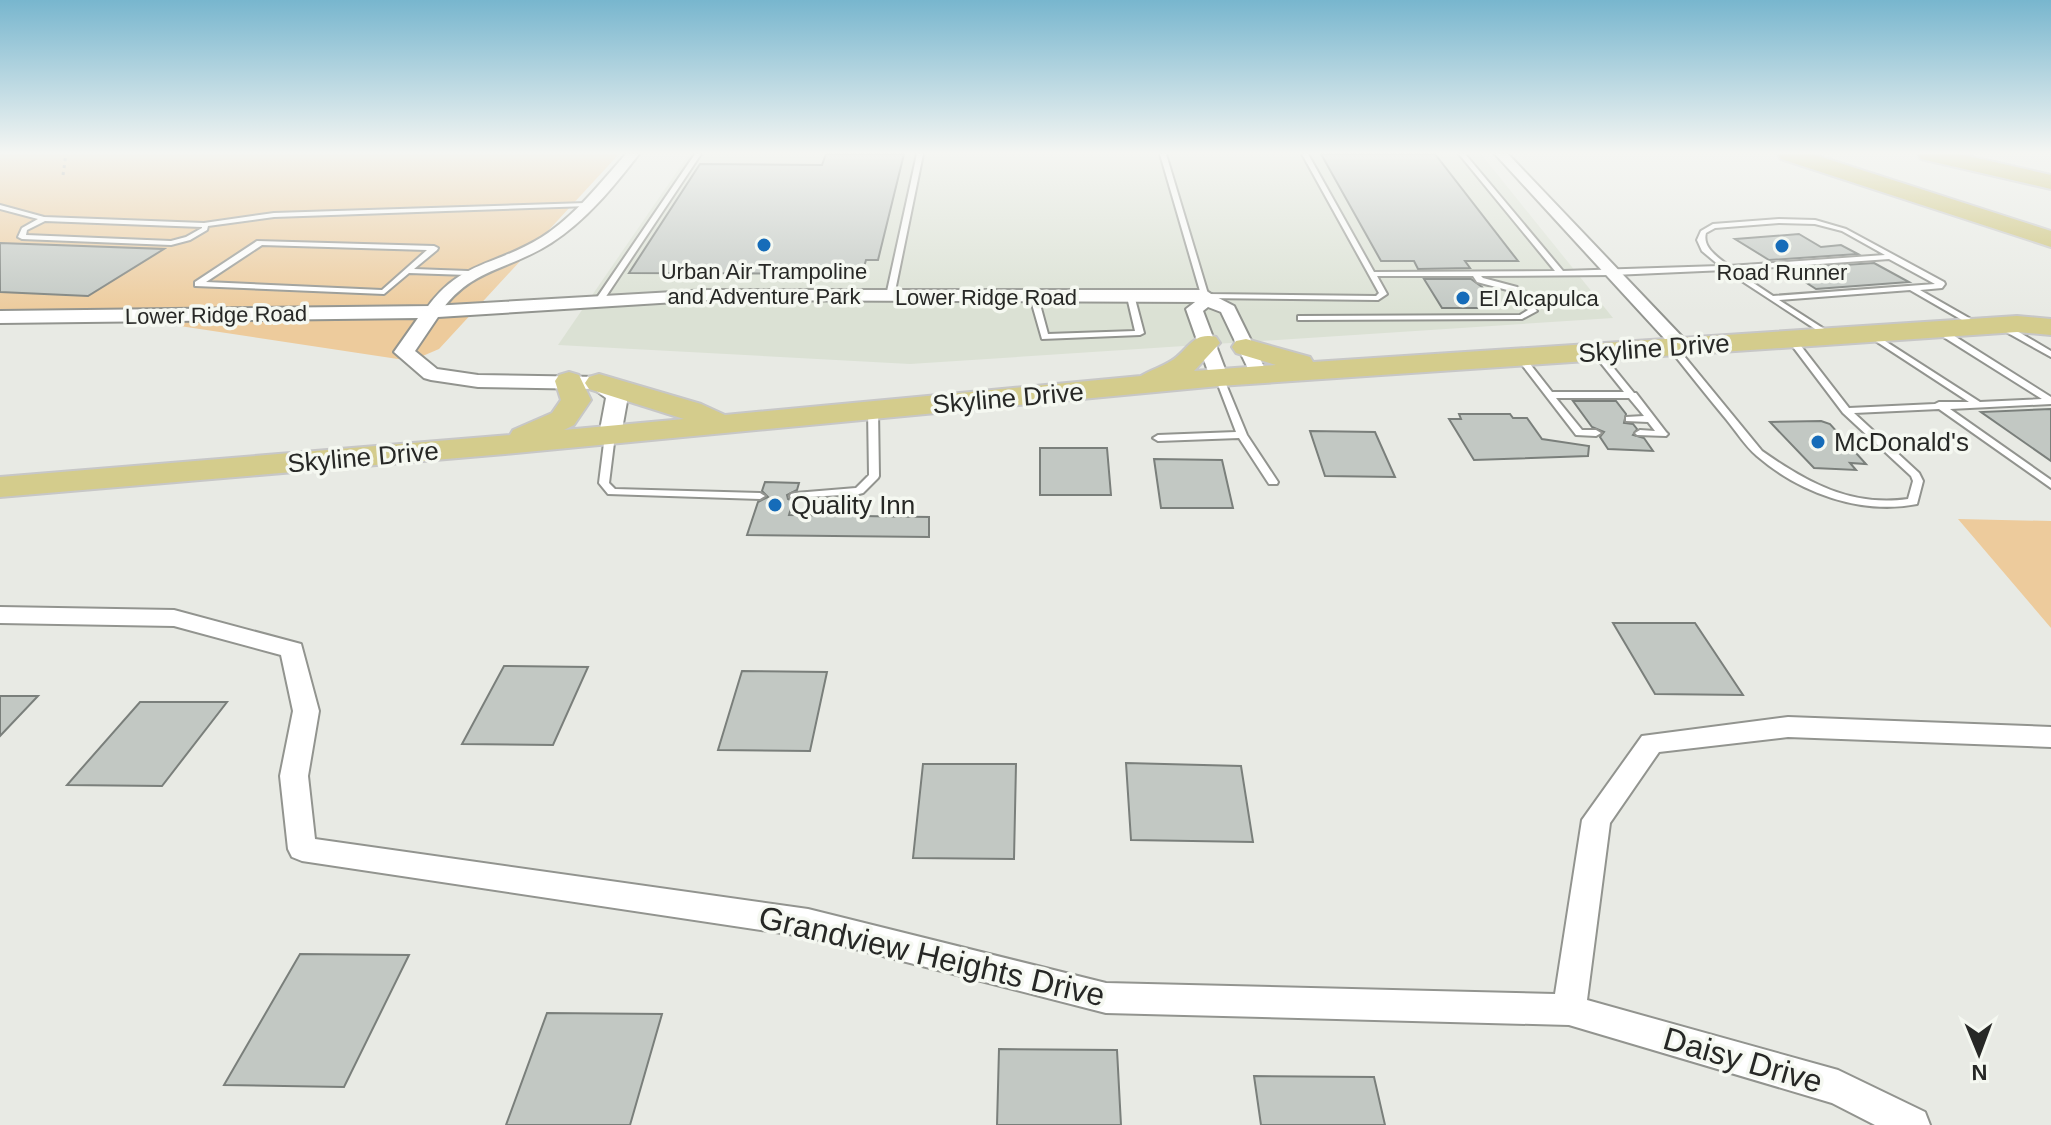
<svg xmlns="http://www.w3.org/2000/svg" width="2051" height="1125" font-family="Helvetica,sans-serif">
<rect width="100%" height="100%" fill="#e8eae4"/>
<path fill="#dbe1d4" d="M 689,154 L 1481,154 L 1613,318 L 910,364 L 558,345 Z"/>
<path fill="#edcb9c" d="M 0,154 L 619,154 L 439,349 L 411,361 L 107,315 L 0,311 Z
M 1958,519 L 2051,521 L 2051,628 Z"/>
<path fill="#c2c8c3" stroke="#7a7f7b" stroke-width="2" d="M 826,154 L 904,154 L 878,260 L 866,260 L 862,274 L 629,273 L 700,164 L 822,165 Z
M 1321,154 L 1435,154 L 1518,261 L 1465,261 L 1470,268 L 1418,269 L 1414,261 L 1381,261 Z
M 1799,234 L 1821,247 L 1841,245 L 1858,254 L 1769,260 L 1735,239 Z
M 0,243 L 164,249 L 88,296 L 0,292 Z
M 1874,263 L 1909,282 L 1816,289 L 1785,269 Z
M 1424,279 L 1471,279 L 1482,287 L 1497,308 L 1442,308 Z
M 1573,401 L 1616,401 L 1626,414 L 1624,423 L 1633,424 L 1637,429 L 1633,435 L 1644,438 L 1653,451 L 1608,449 L 1600,437 L 1604,432 L 1592,427 Z
M 2051,409 L 2051,461 L 1981,412 Z
M 1459,414 L 1510,414 L 1513,418 L 1527,418 L 1542,439 L 1589,446 L 1588,456 L 1474,460 L 1449,419 L 1461,419 Z
M 1821,421 L 1830,424 L 1866,464 L 1850,463 L 1856,470 L 1814,468 L 1770,422 Z
M 1310,431 L 1375,432 L 1395,477 L 1325,476 Z
M 1040,448 L 1107,448 L 1111,495 L 1040,495 Z
M 1154,459 L 1222,460 L 1233,508 L 1161,508 Z
M 765,482 L 799,483 L 797,490 L 787,495 L 788,499 L 793,501 L 789,515 L 929,517 L 929,537 L 747,535 L 758,502 L 768,497 L 762,491 Z
M 1613,623 L 1695,623 L 1743,695 L 1655,694 Z
M 504,666 L 588,667 L 553,745 L 462,744 Z
M 742,671 L 827,672 L 810,751 L 718,750 Z
M 0,696 L 38,696 L 0,736 Z
M 140,702 L 227,702 L 162,786 L 67,785 Z
M 1126,763 L 1241,766 L 1253,842 L 1131,840 Z
M 923,764 L 1016,764 L 1014,859 L 913,858 Z
M 300,954 L 409,955 L 344,1087 L 224,1085 Z
M 547,1013 L 662,1014 L 630,1125 L 506,1125 Z
M 999,1049 L 1117,1050 L 1121,1125 L 997,1125 Z
M 1254,1076 L 1374,1077 L 1385,1125 L 1261,1125 Z"/>
<g fill="none" stroke-linecap="round" stroke-linejoin="round">
<defs>
<path id="service" d="M 695,154 L 701,154 L 601,304 L 595,304 L 594,302 Z
M 917,154 L 923,154 L 894,296 L 890,298 L 886,296 Z
M 1160,154 L 1166,154 L 1208,294 L 1376,296 L 1379,293 L 1302,154 L 1308,154 L 1374,272 L 1555,271 L 1459,154 L 1465,154 L 1563,271 L 1720,266 L 1702,251 L 1697,240 L 1701,231 L 1713,224 L 1779,219 L 1815,220 L 1846,229 L 1944,282 L 1945,284 L 1942,288 L 1920,290 L 1983,326 L 1979,328 L 1976,328 L 1910,290 L 1779,300 L 1832,334 L 1832,338 L 1829,338 L 1725,270 L 1613,275 L 1481,276 L 1483,278 L 1517,287 L 1537,311 L 1522,319 L 1301,320 L 1298,320 L 1298,316 L 1520,315 L 1528,310 L 1511,291 L 1477,282 L 1473,276 L 1377,276 L 1387,294 L 1378,300 L 1202,298 ZM 1779,223 L 1815,224 L 1842,231 L 1885,255 L 1729,266 C 1718,257 1702,248 1706,233 L 1715,228 ZM 1889,259 L 1935,284 L 1773,296 L 1734,270 Z
M 586,203 L 588,204 L 588,206 L 274,217 L 208,226 L 207,230 L 190,240 L 171,245 L 22,239 L 18,237 L 22,228 L 38,219 L 0,209 L 0,205 L 44,217 L 204,223 L 274,213 ZM 45,221 L 202,227 L 202,228 L 186,237 L 171,241 L 26,235 L 27,230 Z
M 257,241 L 434,246 L 438,248 L 437,250 L 414,269 L 468,271 L 472,273 L 468,275 L 409,273 L 384,294 L 195,286 L 195,282 ZM 262,245 L 427,250 L 382,290 L 206,282 Z
M 1031,295 L 1038,297 L 1048,334 L 1135,331 L 1127,297 L 1134,295 L 1144,333 L 1140,335 L 1042,339 L 1030,297 Z
M 1999,324 L 2005,324 L 2051,351 L 2051,357 L 1999,328 Z
M 1934,327 L 1940,327 L 2051,397 L 2051,404 L 1950,409 L 2051,480 L 2051,488 L 1939,409 L 1854,413 L 1919,473 L 1923,481 L 1917,504 C 1861,515 1800,493 1757,456 C 1745,446 1736,431 1726,419 C 1706,395 1687,371 1668,347 L 1672,344 L 1675,345 L 1762,451 C 1808,483 1851,507 1908,499 L 1913,481 L 1911,476 L 1843,413 L 1787,339 L 1788,337 L 1794,337 L 1849,408 L 1935,404 L 1939,402 L 1969,402 L 1868,336 L 1867,334 L 1871,332 L 1980,402 L 2042,399 L 1934,331 Z
M 1596,349 L 1599,350 L 1634,393 L 1636,393 L 1666,432 L 1668,434 L 1666,436 L 1637,435 L 1635,433 L 1640,430 L 1655,431 L 1648,422 L 1626,421 L 1626,417 L 1644,416 L 1629,398 L 1556,398 L 1582,430 L 1596,430 L 1601,433 L 1596,436 L 1576,435 L 1516,357 L 1517,355 L 1523,355 L 1552,392 L 1624,392 L 1592,352 Z
M 1219,374 L 1223,377 L 1247,435 L 1278,482 L 1277,484 L 1269,484 L 1239,438 L 1158,441 L 1153,438 L 1158,435 L 1236,432 L 1215,377 Z
M 873,407 L 878,410 L 879,476 L 878,478 L 863,493 L 859,494 L 791,498 L 790,496 L 791,494 L 795,493 L 856,488 L 869,475 L 868,410 Z
M 610,432 L 615,435 L 609,483 L 615,489 L 760,493 L 765,496 L 760,499 L 608,494 L 599,483 L 605,435 Z"/>
<path id="minor" d="M 626,154 L 639,154 C 614,186 586,221 551,243 C 506,272 471,267 438,315 L 426,315 L 424,312 C 459,260 494,267 542,237 C 575,216 600,183 626,154 Z
M 1495,154 L 1508,154 L 1687,342 L 1689,346 L 1687,350 L 1675,350 Z
M 1205,291 L 1234,306 L 1268,375 L 1265,379 L 1253,379 L 1221,312 L 1208,307 L 1203,311 L 1228,377 L 1219,382 L 1210,377 L 1186,309 L 1199,299 L 1200,293 Z
M 0,607 L 174,610 L 301,644 L 319,711 L 308,776 L 315,839 L 808,909 L 1106,983 L 1555,994 L 1582,820 L 1642,736 L 1788,717 L 2051,727 L 2051,747 L 1788,737 L 1659,752 L 1610,823 L 1587,1000 L 1838,1070 L 1925,1112 L 1930,1125 L 1875,1125 L 1832,1103 L 1569,1025 L 1106,1013 L 808,937 L 302,861 L 292,857 L 288,849 L 280,776 L 293,711 L 281,655 L 174,626 L 0,623 Z"/>
<path id="tertiary" d="M 708,290 L 1205,290 L 1214,296 L 1205,302 L 708,300 L 438,317 L 415,351 L 437,369 L 478,375 L 599,377 L 606,379 L 628,396 L 621,435 L 610,442 L 599,435 L 606,398 L 594,389 L 478,387 L 431,380 L 424,378 L 394,352 L 418,318 L 0,323 L 0,311 L 432,306 Z"/>
<path id="trunk" d="M 2017,316 L 2051,319 L 2051,335 L 2017,332 L 1219,386 L 505,454 L 0,497 L 0,477 L 510,435 L 513,430 L 552,413 L 561,400 L 555,381 L 559,375 L 569,372 L 579,375 L 591,400 L 574,425 L 564,430 L 684,419 L 589,389 L 585,383 L 589,377 L 599,374 L 701,404 L 725,415 L 1141,376 C 1150,370 1162,367 1171,361 C 1188,351 1192,331 1216,337 L 1220,343 L 1194,371 L 1276,365 L 1236,353 L 1232,347 L 1236,341 L 1246,339 L 1310,357 L 1313,362 Z"/>
<path id="motorway" d="M 1778,154 L 1812,154 L 2051,231 L 2051,247 L 1781,159 Z
M 1918,154 L 1959,154 L 2051,175 L 2051,189 L 1921,159 Z"/>
</defs>
<use href="#service" stroke="#92948f" stroke-width="4"/>
<use href="#minor" stroke="#92948f" stroke-width="4"/>
<use href="#tertiary" stroke="#92948f" stroke-width="4"/>
<use href="#trunk" stroke="#c7c7c7" stroke-width="4"/>
<use href="#motorway" stroke="#c7c7c7" stroke-width="4"/>
<path stroke="#92938f" stroke-width="3" stroke-dasharray="3 4" stroke-linecap="butt" d="M 63,175 L 66,154"/>
<use href="#service" fill="#fff" fill-rule="evenodd"/>
<use href="#minor" fill="#fff" fill-rule="evenodd"/>
<use href="#tertiary" fill="#fff" fill-rule="evenodd"/>
<use href="#trunk" fill="#d4cc8c" fill-rule="evenodd"/>
<use href="#motorway" fill="#c9bf70" fill-rule="evenodd"/>
</g>
<linearGradient id="sky" x2="0" y2="1"><stop stop-color="#78b6ce"/><stop offset="0.49" stop-color="#f5f6f3"/><stop offset="1" stop-color="#f5f6f3" stop-opacity="0"/></linearGradient>
<rect width="2051" height="312" fill="url(#sky)"/>
<g fill="#166cb9" stroke="#f5f8f1" stroke-width="3">
<circle cx="764" cy="245" r="8"/>
<circle cx="1782" cy="246" r="8"/>
<circle cx="1463" cy="298" r="8"/>
<circle cx="1818" cy="442" r="8"/>
<circle cx="775" cy="505" r="8"/>
</g>
<g text-anchor="middle" dominant-baseline="central" stroke-width="7" stroke-linejoin="round" paint-order="stroke">
<g font-size="22" fill="#272826" stroke="#f5f8f1">
<text x="764" y="271">Urban Air Trampoline<tspan x="764" dy="25">and Adventure Park</tspan></text>
<text x="1782" y="272">Road Runner</text>
<text x="1479" y="298" text-anchor="start">El Alcapulca</text>
</g>
<g font-size="22" fill="#272826" stroke="#f5f8f1">
<text x="986" y="297">Lower Ridge Road</text>
<text transform="translate(216 315) rotate(-1)">Lower Ridge Road</text>
</g>
<g font-size="26" fill="#272826" stroke="#f5f8f1">
<text transform="translate(1654 348) rotate(-4)">Skyline Drive</text>
<text transform="translate(1008 398) rotate(-5)">Skyline Drive</text>
<text transform="translate(363 457) rotate(-5)">Skyline Drive</text>
</g>
<g font-size="26" fill="#272826" stroke="#f5f8f1" text-anchor="start">
<text x="1834" y="442">McDonald's</text>
<text x="791" y="505">Quality Inn</text>
</g>
<g font-size="32" fill="#272826" stroke="#f5f8f1">
<text transform="translate(932 956) rotate(13)">Grandview Heights Drive</text>
<text transform="translate(1743 1060) rotate(16)">Daisy Drive</text>
</g>
</g>
<g transform="translate(1979 1053) rotate(179)" stroke="#f5f8f1" stroke-width="6" paint-order="stroke">
<path d="M0-6L14 30L0 20L-14 30Z" fill="#272826"/>
<text y="-12" font-size="22" font-weight="bold" text-anchor="middle" fill="#272826">N</text>
</g>
</svg>
